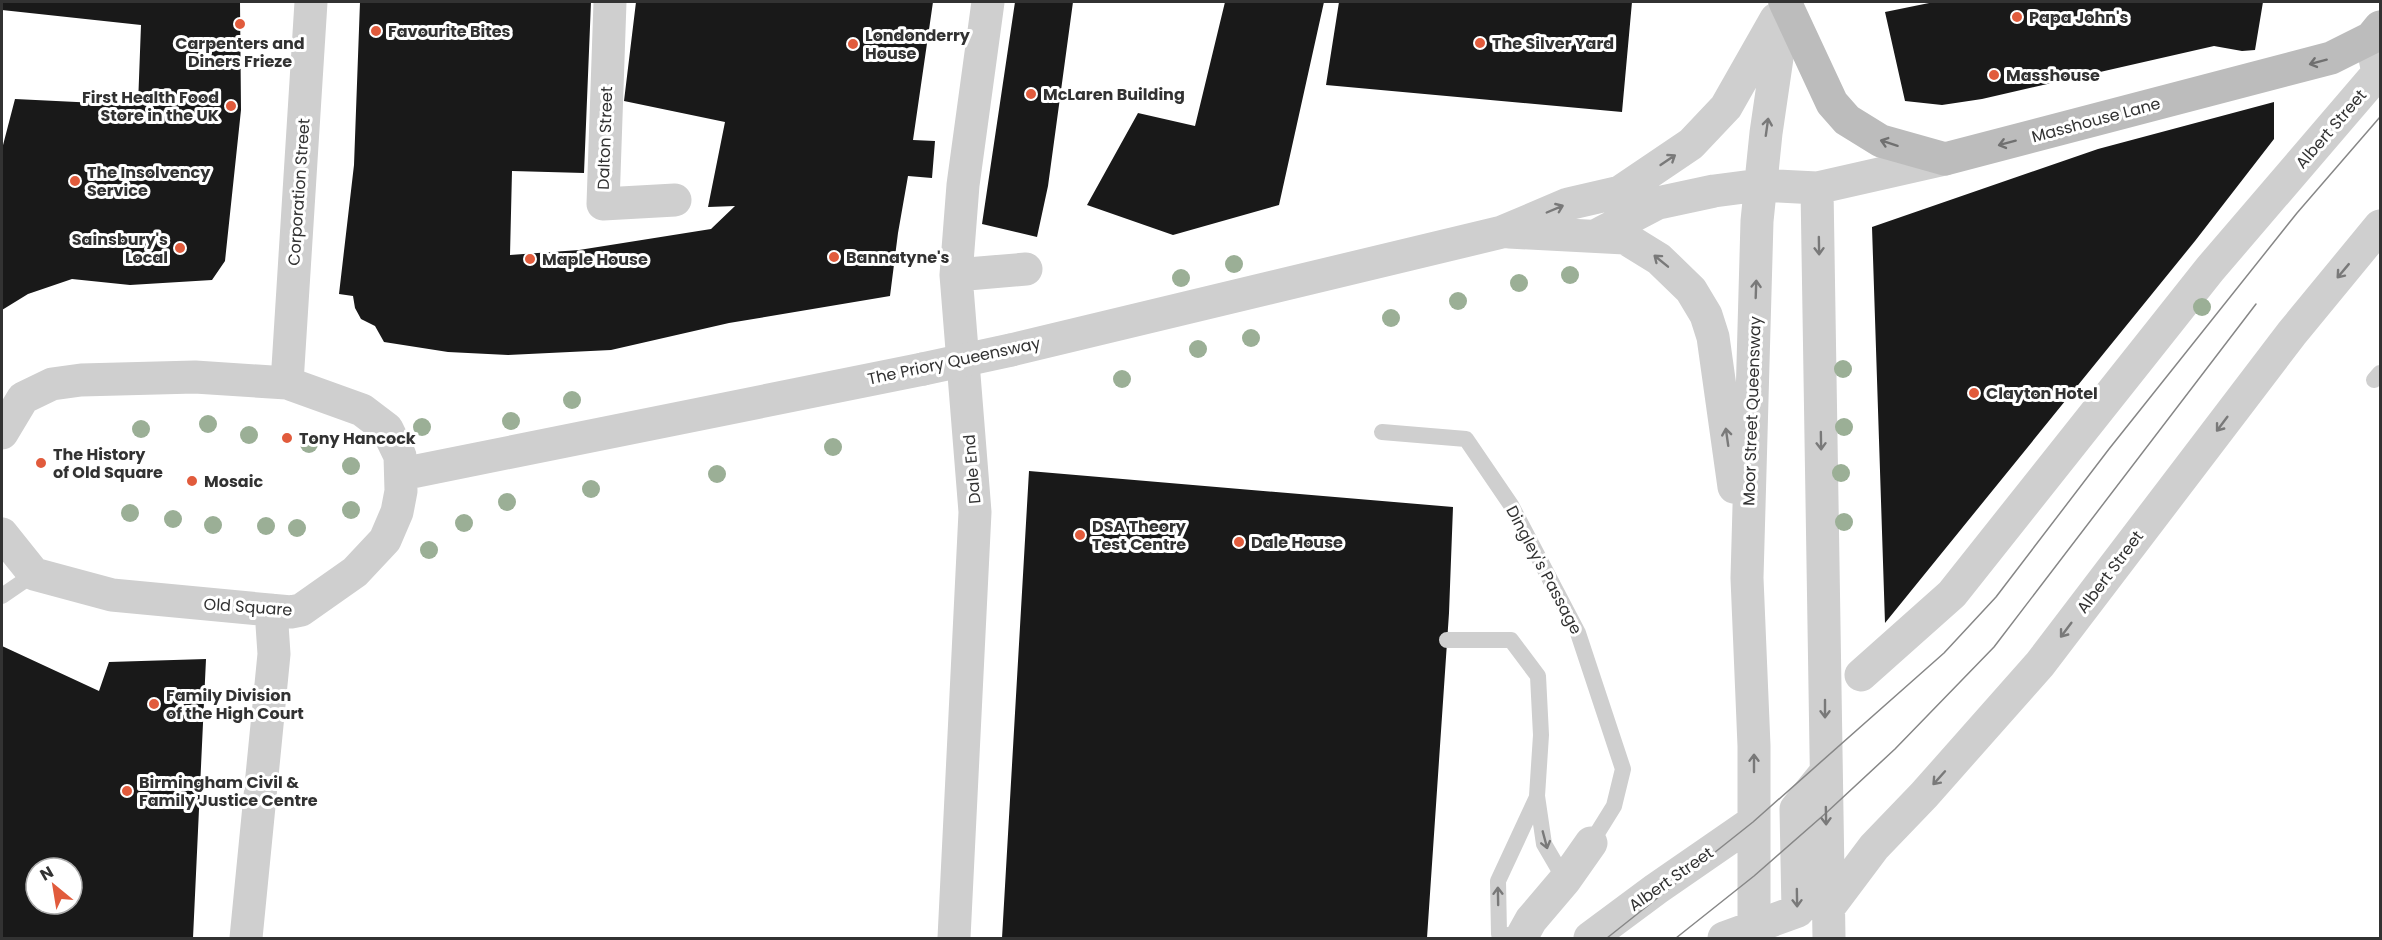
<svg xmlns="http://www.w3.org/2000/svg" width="2382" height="940" font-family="Poppins,sans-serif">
<rect width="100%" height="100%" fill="#fff"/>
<path fill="#191919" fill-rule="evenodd" d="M 2,2 L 240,2 L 241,110 L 225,261 L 212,280 L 130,285 L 72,279 L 28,294 L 2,310 L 2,149 L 15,99 L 138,105 L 141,25 L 2,10 Z
M 360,2 L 591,2 L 584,173 L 512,171 L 510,255 L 579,250 L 711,229 L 735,206 L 708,207 L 725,122 L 624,101 L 636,2 L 933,2 L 913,140 L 935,141 L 932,178 L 908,176 L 898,233 L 890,296 L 729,323 L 611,350 L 508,355 L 448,352 L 384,342 L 375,326 L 361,319 L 355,308 L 353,296 L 339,294 L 354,165 Z
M 1015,2 L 1073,2 L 1048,186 L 1037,237 L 982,224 Z
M 1225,2 L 1324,2 L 1279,205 L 1173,235 L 1087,205 L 1138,113 L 1195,126 Z
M 1339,2 L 1632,2 L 1622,112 L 1326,85 Z
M 1934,2 L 2263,2 L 2255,50 L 2242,51 L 2214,46 L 1982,99 L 1942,105 L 1905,101 L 1885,12 Z
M 2274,102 L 2274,139 L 2195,241 L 1885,623 L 1872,227 L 2098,149 Z
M 1029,471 L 1453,507 L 1449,613 L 1427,938 L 1002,938 Z
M 2,646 L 99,691 L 109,662 L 206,659 L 193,938 L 2,938 ZM 36,868 L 72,868 L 72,904 L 36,904 Z"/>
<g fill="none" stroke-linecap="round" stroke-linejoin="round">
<path stroke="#cfcfcf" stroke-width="16" d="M 2374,380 L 2380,373
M 1382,432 L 1466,439 L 1511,505 L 1578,633 L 1623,769 L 1614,806 L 1591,843
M 2,596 L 34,574
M 1447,640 L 1511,640 L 1538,676 L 1541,735 L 1537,796 L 1544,844 L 1565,880
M 1520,937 L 1499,934 L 1498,881 L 1537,797"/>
<path stroke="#cfcfcf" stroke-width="33" d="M 610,2 L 603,204 L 675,200
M 1817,188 L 1829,938
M 1509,232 L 1625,238 L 1659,259 L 1691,290 L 1706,315 L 1713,337 L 1734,487
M 1595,236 L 1658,203 L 1714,191 L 1760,185 L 1817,188 L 1945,159
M 956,275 L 1026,269
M 1011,350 L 1502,232 L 1568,204 L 1620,192 L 1691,144 L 1726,107 L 1776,19
M 287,383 L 311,2
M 2,433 L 23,398 L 52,384 L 81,380 L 195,377 L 287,383 L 362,410 L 387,429 L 400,456 L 401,491 L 397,512 L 385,540 L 355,572 L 301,610 L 291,612 L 112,595 L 34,574 L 2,534
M 402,474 L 923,369
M 1861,675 L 1952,594 L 2210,269 L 2378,73 L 2371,38
M 1829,907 L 1874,847 L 1924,795 L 2040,664 L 2292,333 L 2380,226
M 246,938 L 274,654 L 271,610
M 954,938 L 975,512 L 956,275 L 963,185 L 988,2
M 1521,938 L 1531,920 L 1565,880 L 1591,843
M 1590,938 L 1656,889 L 1753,822
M 1724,938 L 1798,911 L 1796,809 L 1826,772
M 1754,938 L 1754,746 L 1747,578 L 1757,221 L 1766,133 L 1785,3"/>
<path stroke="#bcbcbc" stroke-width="33" d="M 1785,2 L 1832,103 L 1847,120 L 1881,141 L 1945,159 L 2331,58 L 2371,38 L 2380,27"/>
<path stroke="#878787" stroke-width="1.5" d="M 1607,938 L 1753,822 L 1944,653 L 1996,597 L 2109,449 L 2297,213 L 2380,117
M 1676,938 L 1754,876 L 1826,813 L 1895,749 L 1994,647 L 2256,304"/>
<path stroke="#cfcfcf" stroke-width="33" d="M 923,369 L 1011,350"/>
</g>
<g fill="#9baf96">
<circle cx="1234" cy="264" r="9"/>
<circle cx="1570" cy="275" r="9"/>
<circle cx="1181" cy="278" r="9"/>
<circle cx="1519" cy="283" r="9"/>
<circle cx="1458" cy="301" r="9"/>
<circle cx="2202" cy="307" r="9"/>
<circle cx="1391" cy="318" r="9"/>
<circle cx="1251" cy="338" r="9"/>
<circle cx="1198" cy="349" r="9"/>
<circle cx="1843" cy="369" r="9"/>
<circle cx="1122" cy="379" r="9"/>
<circle cx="572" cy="400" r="9"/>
<circle cx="511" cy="421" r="9"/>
<circle cx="208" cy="424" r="9"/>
<circle cx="422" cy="427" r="9"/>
<circle cx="1844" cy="427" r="9"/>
<circle cx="141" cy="429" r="9"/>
<circle cx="249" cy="435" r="9"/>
<circle cx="309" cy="444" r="9"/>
<circle cx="833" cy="447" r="9"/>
<circle cx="351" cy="466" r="9"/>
<circle cx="1841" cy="473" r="9"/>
<circle cx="717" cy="474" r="9"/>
<circle cx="591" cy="489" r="9"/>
<circle cx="507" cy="502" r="9"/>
<circle cx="351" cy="510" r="9"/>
<circle cx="130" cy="513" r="9"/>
<circle cx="173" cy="519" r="9"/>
<circle cx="1844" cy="522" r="9"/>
<circle cx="464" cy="523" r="9"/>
<circle cx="213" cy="525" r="9"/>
<circle cx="266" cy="526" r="9"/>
<circle cx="297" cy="528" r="9"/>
<circle cx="429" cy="550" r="9"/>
</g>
<defs><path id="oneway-shaft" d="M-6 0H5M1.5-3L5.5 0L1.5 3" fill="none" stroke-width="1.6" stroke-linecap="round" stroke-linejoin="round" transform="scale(1.5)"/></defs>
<g stroke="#707070">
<use href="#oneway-shaft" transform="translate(2318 62) rotate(165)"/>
<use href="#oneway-shaft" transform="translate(1889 143) rotate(-162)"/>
<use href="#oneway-shaft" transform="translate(2007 143) rotate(165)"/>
</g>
<g stroke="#797979">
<use href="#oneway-shaft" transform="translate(1767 127) rotate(-82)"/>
<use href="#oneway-shaft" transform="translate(1668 160) rotate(-34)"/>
<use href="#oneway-shaft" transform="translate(1555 209) rotate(-23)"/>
<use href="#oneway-shaft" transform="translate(1819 246) rotate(89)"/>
<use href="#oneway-shaft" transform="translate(1661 261) rotate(-141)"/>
<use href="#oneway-shaft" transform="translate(2343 271) rotate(130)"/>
<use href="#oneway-shaft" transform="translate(1756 289) rotate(-88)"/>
<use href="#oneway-shaft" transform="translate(2222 424) rotate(127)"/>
<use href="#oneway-shaft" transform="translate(1727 437) rotate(-98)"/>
<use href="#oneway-shaft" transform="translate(1821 441) rotate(89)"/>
<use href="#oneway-shaft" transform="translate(2066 630) rotate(127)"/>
<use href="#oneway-shaft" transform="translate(1825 709) rotate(90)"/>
<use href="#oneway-shaft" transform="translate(1754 763) rotate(-90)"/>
<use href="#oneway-shaft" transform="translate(1939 778) rotate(132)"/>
<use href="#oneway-shaft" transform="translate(1826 816) rotate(89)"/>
<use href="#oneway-shaft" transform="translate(1545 840) rotate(75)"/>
<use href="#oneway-shaft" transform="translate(1498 896) rotate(-91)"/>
<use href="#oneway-shaft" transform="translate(1797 898) rotate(89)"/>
</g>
<g fill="#e15b3c" stroke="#fff" stroke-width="2">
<circle cx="2017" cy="17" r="6"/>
<circle cx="240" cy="24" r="6"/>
<circle cx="376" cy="31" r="6"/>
<circle cx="1480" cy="43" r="6"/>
<circle cx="853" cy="44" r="6"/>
<circle cx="1994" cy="75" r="6"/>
<circle cx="1031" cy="94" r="6"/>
<circle cx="231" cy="106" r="6"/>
<circle cx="75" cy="181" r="6"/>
<circle cx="180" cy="248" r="6"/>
<circle cx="834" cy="257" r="6"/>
<circle cx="530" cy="259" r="6"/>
<circle cx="1974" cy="393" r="6"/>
<circle cx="287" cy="438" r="6"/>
<circle cx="41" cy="463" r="6"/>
<circle cx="192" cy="481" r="6"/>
<circle cx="1080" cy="535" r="6"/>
<circle cx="1239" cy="542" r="6"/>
<circle cx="154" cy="704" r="6"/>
<circle cx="127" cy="791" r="6"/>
</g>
<g text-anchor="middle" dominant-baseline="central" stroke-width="6" stroke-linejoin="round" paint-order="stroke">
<g font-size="16" font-weight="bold" fill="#323232" stroke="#fff" text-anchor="start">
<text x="2029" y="17">Papa John's</text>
<text x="388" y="31">Favourite Bites</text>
<text x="865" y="35">Londonderry<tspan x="865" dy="18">House</tspan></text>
<text x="240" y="43" text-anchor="middle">Carpenters and<tspan x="240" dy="18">Diners Frieze</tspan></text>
<text x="1492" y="43">The Silver Yard</text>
<text x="2006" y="75">Masshouse</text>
<text x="1043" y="94">McLaren Building</text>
<text x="219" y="97" text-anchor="end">First Health Food<tspan x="219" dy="18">Store in the UK</tspan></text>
<text x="87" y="172">The Insolvency<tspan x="87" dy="18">Service</tspan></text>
<text x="168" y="239" text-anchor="end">Sainsbury's<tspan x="168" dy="18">Local</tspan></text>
<text x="846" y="257">Bannatyne's</text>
<text x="542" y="259">Maple House</text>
<text x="1986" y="393">Clayton Hotel</text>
<text x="299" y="438">Tony Hancock</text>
<text x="53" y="454">The History<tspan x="53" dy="18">of Old Square</tspan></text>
<text x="204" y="481">Mosaic</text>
<text x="1092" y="526">DSA Theory<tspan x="1092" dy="18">Test Centre</tspan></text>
<text x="1251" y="542">Dale House</text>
<text x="166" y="695">Family Division<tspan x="166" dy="18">of the High Court</tspan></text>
<text x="139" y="782">Birmingham Civil &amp;<tspan x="139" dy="18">Family Justice Centre</tspan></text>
</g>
<g font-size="16" fill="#323232" stroke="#fff">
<text transform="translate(2096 120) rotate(-15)">Masshouse Lane</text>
<text transform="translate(2331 129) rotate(-49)">Albert Street</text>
<text transform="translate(605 138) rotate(-88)">Dalton Street</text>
<text transform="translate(299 192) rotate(-86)">Corporation Street</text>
<text transform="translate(954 361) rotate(-12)">The Priory Queensway</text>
<text transform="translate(1752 411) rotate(-88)">Moor Street Queensway</text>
<text transform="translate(972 469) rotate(-95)">Dale End</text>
<text transform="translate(1544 570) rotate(62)">Dingley's Passage</text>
<text transform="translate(2110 572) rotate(-53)">Albert Street</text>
<text transform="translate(248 607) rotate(4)">Old Square</text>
<text transform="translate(1671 879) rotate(-35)">Albert Street</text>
</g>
</g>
<rect width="2382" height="940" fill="none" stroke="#323232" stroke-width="6"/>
<g transform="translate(54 886) rotate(330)"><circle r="28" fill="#ffffff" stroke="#adadad" stroke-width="1.5"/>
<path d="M0-4.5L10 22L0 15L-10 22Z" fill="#e15b3c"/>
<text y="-9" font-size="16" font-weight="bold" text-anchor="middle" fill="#323232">N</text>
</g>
</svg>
